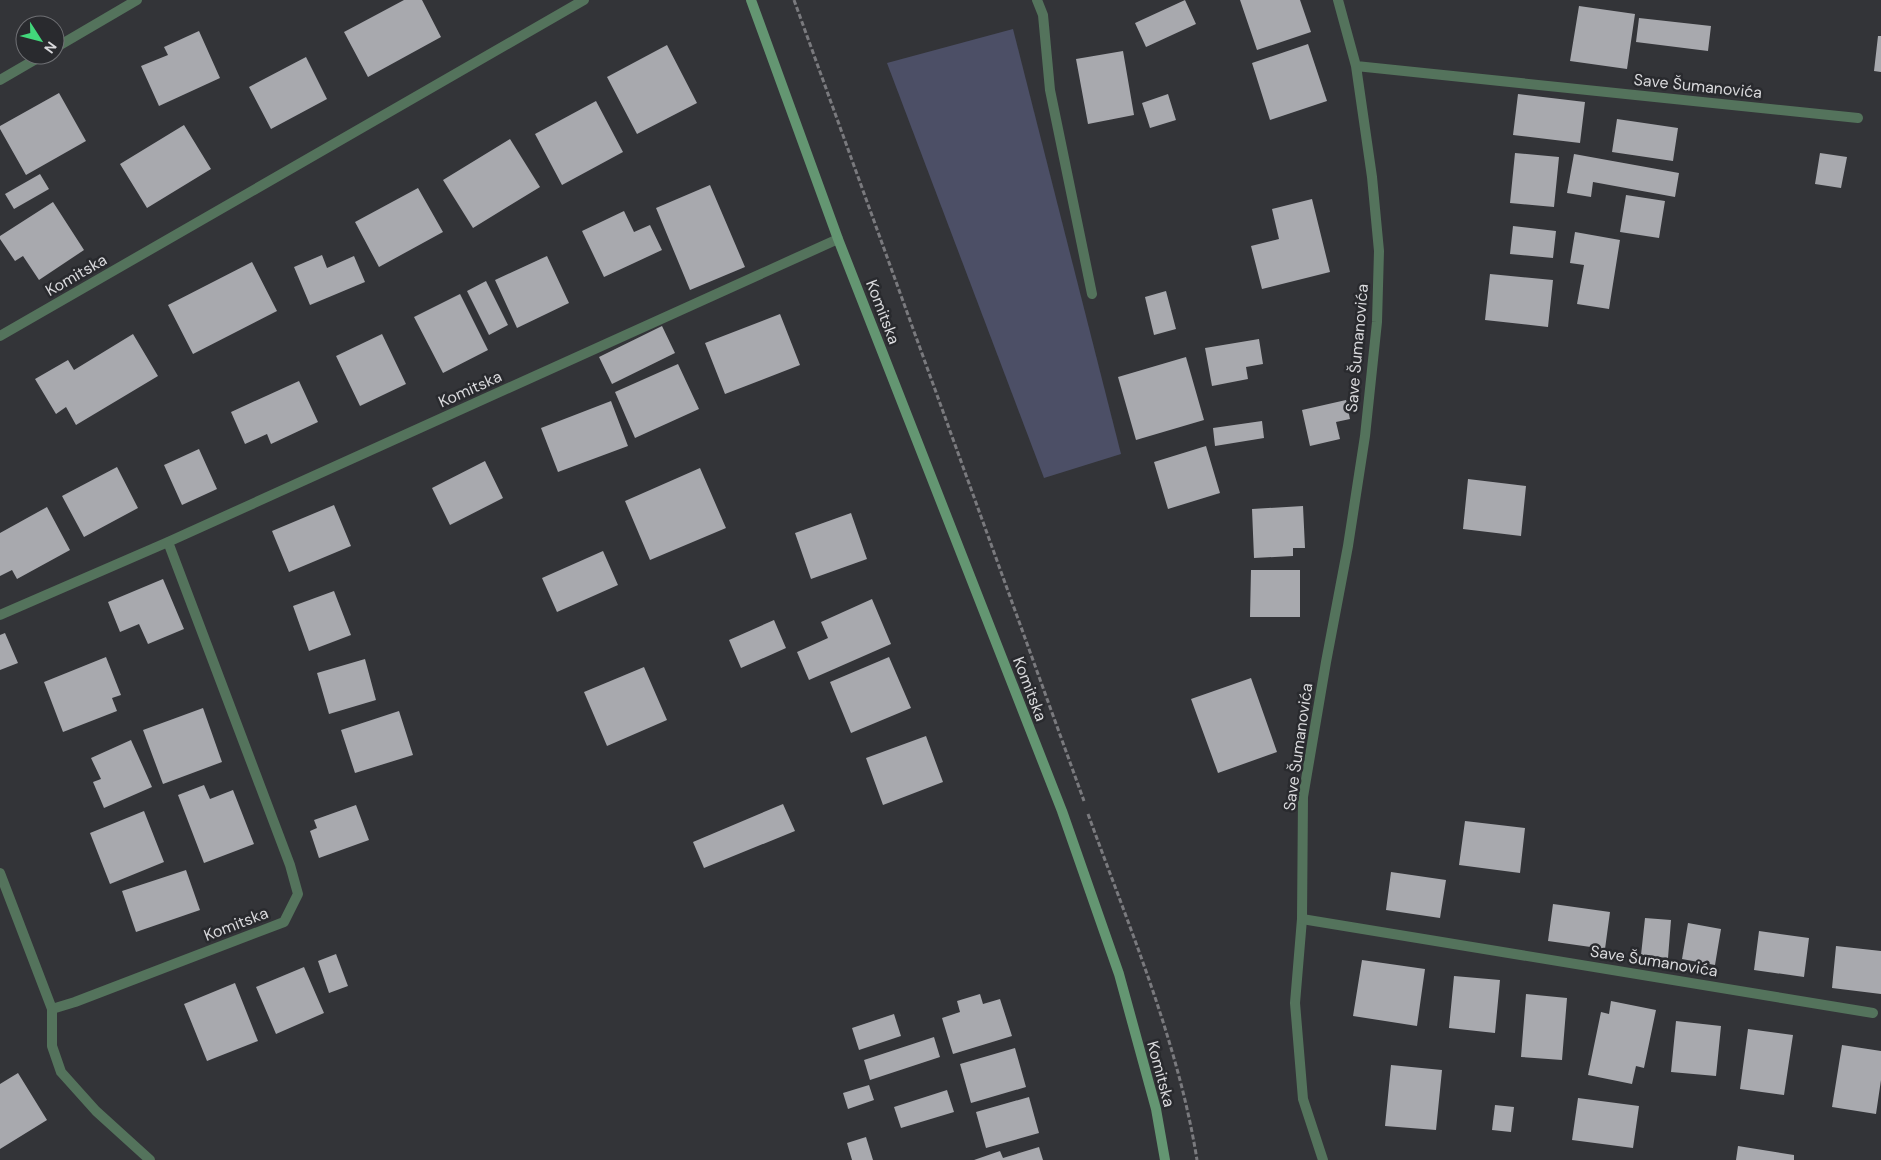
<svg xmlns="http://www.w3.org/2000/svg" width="1881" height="1160" font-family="'DM Sans',sans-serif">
<rect width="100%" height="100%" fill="#333438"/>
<path fill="#4c4f66" d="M 1013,29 L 1121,454 L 1044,478 L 887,63 Z"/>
<path fill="#a8a9ae" d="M 404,0 L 422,0 L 441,37 L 368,77 L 344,32 Z
M 1185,0 L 1196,24 L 1146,47 L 1135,23 Z
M 1240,0 L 1300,0 L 1311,32 L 1257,50 Z
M 1579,6 L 1635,14 L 1627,69 L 1570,61 Z
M 1639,18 L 1711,26 L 1708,51 L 1636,42 Z
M 199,31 L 220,78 L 159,106 L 141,66 L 168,55 L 164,47 Z
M 1878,36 L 1881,36 L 1881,72 L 1874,71 Z
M 1308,44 L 1327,101 L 1270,120 L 1252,63 Z
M 667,45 L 697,103 L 637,134 L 607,77 Z
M 1123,51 L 1134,115 L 1088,124 L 1076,59 Z
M 306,57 L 327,99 L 271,129 L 249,87 Z
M 59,93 L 86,141 L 26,175 L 0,129 L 0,126 Z
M 1168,94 L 1176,120 L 1150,128 L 1142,103 Z
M 1518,94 L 1585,102 L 1580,143 L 1513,135 Z
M 596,101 L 623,152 L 562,185 L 535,134 Z
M 1617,119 L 1678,128 L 1673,161 L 1612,152 Z
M 184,125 L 211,169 L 147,208 L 120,164 Z
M 510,139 L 540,187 L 473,228 L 443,180 Z
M 1515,153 L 1559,157 L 1554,207 L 1510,203 Z
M 1820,153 L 1847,157 L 1841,188 L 1815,184 Z
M 1574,154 L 1679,173 L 1675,197 L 1593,182 L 1591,197 L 1567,193 Z
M 40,174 L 49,189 L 14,209 L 5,194 Z
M 710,185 L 745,267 L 690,290 L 656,208 Z
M 418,188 L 443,232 L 379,267 L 355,222 Z
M 1626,195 L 1665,201 L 1659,238 L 1620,232 Z
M 1312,199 L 1330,272 L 1262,289 L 1251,246 L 1279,239 L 1272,209 Z
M 53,202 L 84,250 L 39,280 L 23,256 L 15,261 L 0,239 L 0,236 Z
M 624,211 L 634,232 L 650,225 L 662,250 L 604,277 L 582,231 Z
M 1513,226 L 1556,231 L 1553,258 L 1510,254 Z
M 1575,232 L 1620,240 L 1609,309 L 1577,304 L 1584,265 L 1570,263 Z
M 322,255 L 327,268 L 354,256 L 365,282 L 310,305 L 294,267 Z
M 547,256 L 569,303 L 517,328 L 495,280 Z
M 252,262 L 277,311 L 193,354 L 168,305 Z
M 1490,274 L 1553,280 L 1548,327 L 1485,320 Z
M 486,281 L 508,325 L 489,335 L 467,291 Z
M 1166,291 L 1176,329 L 1154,335 L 1145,297 Z
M 460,294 L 488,350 L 443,373 L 414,317 Z
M 780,314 L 800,365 L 725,394 L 705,343 Z
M 662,326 L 675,353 L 612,384 L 599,357 Z
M 133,334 L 158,376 L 76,425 L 66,407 L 56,414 L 35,379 L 68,360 L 74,370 Z
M 382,334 L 406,384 L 360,406 L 336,356 Z
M 1259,339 L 1263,364 L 1246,367 L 1248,379 L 1212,386 L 1205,348 Z
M 1186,357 L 1204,420 L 1136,440 L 1118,377 Z
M 678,364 L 699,409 L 635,438 L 615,392 Z
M 299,381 L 318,422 L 271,444 L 267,434 L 245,444 L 231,412 Z
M 1346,400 L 1350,419 L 1336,422 L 1340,439 L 1310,446 L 1302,410 Z
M 611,401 L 628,446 L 558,472 L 541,428 Z
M 1262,421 L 1264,438 L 1215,446 L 1213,428 Z
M 1206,446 L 1220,493 L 1168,509 L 1154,462 Z
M 199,449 L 217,489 L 182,505 L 164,465 Z
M 485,461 L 503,498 L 450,525 L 432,488 Z
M 117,467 L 138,508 L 84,537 L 62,496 Z
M 700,468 L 726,528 L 650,560 L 625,501 Z
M 1468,479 L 1526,486 L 1521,536 L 1463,529 Z
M 334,505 L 351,546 L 289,572 L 272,531 Z
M 1303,506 L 1305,548 L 1293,548 L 1293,556 L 1254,558 L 1252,509 Z
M 47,507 L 70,550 L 17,579 L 12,570 L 0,576 L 0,533 Z
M 851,513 L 867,559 L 811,579 L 795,533 Z
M 603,551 L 618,585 L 557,612 L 542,578 Z
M 1251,570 L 1300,570 L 1300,617 L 1250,617 Z
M 163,579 L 184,629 L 148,644 L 139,624 L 120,632 L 108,602 Z
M 334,591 L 351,635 L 309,651 L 293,606 Z
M 872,599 L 891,644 L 809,680 L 797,652 L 828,638 L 821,622 Z
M 774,620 L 786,648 L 741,668 L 729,640 Z
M 5,633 L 18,663 L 0,670 L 0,635 Z
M 106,657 L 121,695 L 112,698 L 117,711 L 63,732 L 44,682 Z
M 889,657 L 911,708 L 851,733 L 830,682 Z
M 365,659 L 376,700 L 329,714 L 317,673 Z
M 644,667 L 667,720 L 607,746 L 584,692 Z
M 1251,678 L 1277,752 L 1218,773 L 1191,699 Z
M 203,708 L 222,762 L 163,784 L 143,730 Z
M 399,711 L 413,755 L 355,773 L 341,730 Z
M 926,736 L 943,782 L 883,805 L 866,758 Z
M 131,740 L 152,787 L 104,808 L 93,782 L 101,779 L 91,758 Z
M 204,785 L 210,799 L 233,790 L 254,844 L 204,863 L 178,795 Z
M 783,804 L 795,831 L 704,868 L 693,842 Z
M 356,805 L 369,840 L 319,858 L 310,831 L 317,828 L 314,820 Z
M 144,811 L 164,862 L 110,884 L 90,833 Z
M 1465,821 L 1525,828 L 1520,873 L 1459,865 Z
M 186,870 L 200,910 L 136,932 L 122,891 Z
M 1391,872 L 1446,880 L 1440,918 L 1386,910 Z
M 1553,904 L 1610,912 L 1605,949 L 1548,941 Z
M 1645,918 L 1671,920 L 1668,958 L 1641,955 Z
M 1688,923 L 1721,929 L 1715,965 L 1682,959 Z
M 1759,931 L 1809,938 L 1804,977 L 1754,970 Z
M 1836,946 L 1881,951 L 1881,994 L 1832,988 Z
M 336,954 L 348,986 L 329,993 L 318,961 Z
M 1362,960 L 1425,969 L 1417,1026 L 1353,1016 Z
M 304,967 L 324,1013 L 276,1034 L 256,987 Z
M 1454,976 L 1500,980 L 1495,1033 L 1449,1028 Z
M 235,983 L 258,1041 L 207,1061 L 184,1004 Z
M 980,994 L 983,1004 L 1000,999 L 1012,1036 L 953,1054 L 942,1018 L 960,1012 L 957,1001 Z
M 1526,994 L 1567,998 L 1562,1060 L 1521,1057 Z
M 1611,1001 L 1656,1010 L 1644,1068 L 1636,1066 L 1632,1084 L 1588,1075 L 1601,1012 L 1609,1014 Z
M 894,1014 L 901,1036 L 859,1050 L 852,1028 Z
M 1676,1021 L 1721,1026 L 1716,1076 L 1671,1072 Z
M 1748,1029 L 1793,1035 L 1784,1095 L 1740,1089 Z
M 934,1037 L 940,1057 L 870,1080 L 864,1060 Z
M 1842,1045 L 1881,1051 L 1881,1080 L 1876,1114 L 1832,1107 Z
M 1015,1048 L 1026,1087 L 971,1103 L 960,1064 Z
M 1391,1065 L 1442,1070 L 1436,1130 L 1385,1126 Z
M 18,1073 L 47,1120 L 0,1149 L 0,1084 Z
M 869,1085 L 874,1100 L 848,1109 L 843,1093 Z
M 947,1090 L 954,1112 L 901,1128 L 894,1107 Z
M 1029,1097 L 1039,1133 L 986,1148 L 976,1112 Z
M 1578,1098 L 1639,1106 L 1633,1148 L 1572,1140 Z
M 1495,1105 L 1514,1107 L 1511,1132 L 1492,1130 Z
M 866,1137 L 873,1160 L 852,1160 L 847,1143 Z
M 1738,1146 L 1794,1155 L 1794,1160 L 1736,1160 Z
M 1039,1147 L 1043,1160 L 974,1160 L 1000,1151 L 1003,1158 Z"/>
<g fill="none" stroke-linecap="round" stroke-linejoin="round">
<path stroke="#7a7a7e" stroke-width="3" stroke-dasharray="5 2.5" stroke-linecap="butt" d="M 794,0 L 1084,801
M 1088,814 C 1129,927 1178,1041 1197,1160"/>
<path stroke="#54735c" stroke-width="10" d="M 1302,919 L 1295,1003 L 1303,1099 L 1323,1160"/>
<path stroke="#54735c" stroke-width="10" d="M 1037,0 L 1043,15 L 1050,90 L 1092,294
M 1338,0 L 1356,66 L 1372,177 L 1379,251 L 1377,322 L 1365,436 L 1348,546 L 1326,662 L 1303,797 L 1302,919 L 1873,1013
M 55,48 L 137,0
M 1356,66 L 1858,118
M 0,80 L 43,55
M 0,336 L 584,0
M 0,615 L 168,542 L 838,239
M 0,873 L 52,1009 L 52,1046 L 61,1072 L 96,1111 L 150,1160
M 52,1009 L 75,1002 L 284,922 L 298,894 L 290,865 L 168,542"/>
<path stroke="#649672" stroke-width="10" d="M 751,0 L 838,239 L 1062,811 L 1119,974 L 1156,1109 L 1165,1160"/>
</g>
<g text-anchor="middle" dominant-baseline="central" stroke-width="5" stroke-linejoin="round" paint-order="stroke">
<g font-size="16" fill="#d9d9dc" stroke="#292a2e">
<text transform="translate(1698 86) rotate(6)">Save Šumanovića</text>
<text transform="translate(76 275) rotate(-30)">Komitska</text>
<text transform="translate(883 312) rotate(69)">Komitska</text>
<text transform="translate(1357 348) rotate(-85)">Save Šumanovića</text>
<text transform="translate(470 389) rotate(-24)">Komitska</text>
<text transform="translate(1030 689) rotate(69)">Komitska</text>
<text transform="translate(1298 747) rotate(-82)">Save Šumanovića</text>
<text transform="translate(236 924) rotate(-21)">Komitska</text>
<text transform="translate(1654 961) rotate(9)">Save Šumanovića</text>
<text transform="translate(1161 1074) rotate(75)">Komitska</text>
</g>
</g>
<g transform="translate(40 40) rotate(126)"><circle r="24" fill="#292a2e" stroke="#6f7074"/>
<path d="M0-4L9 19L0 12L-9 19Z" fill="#42d77b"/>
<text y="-8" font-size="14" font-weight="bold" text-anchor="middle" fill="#d9d9dc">N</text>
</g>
</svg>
